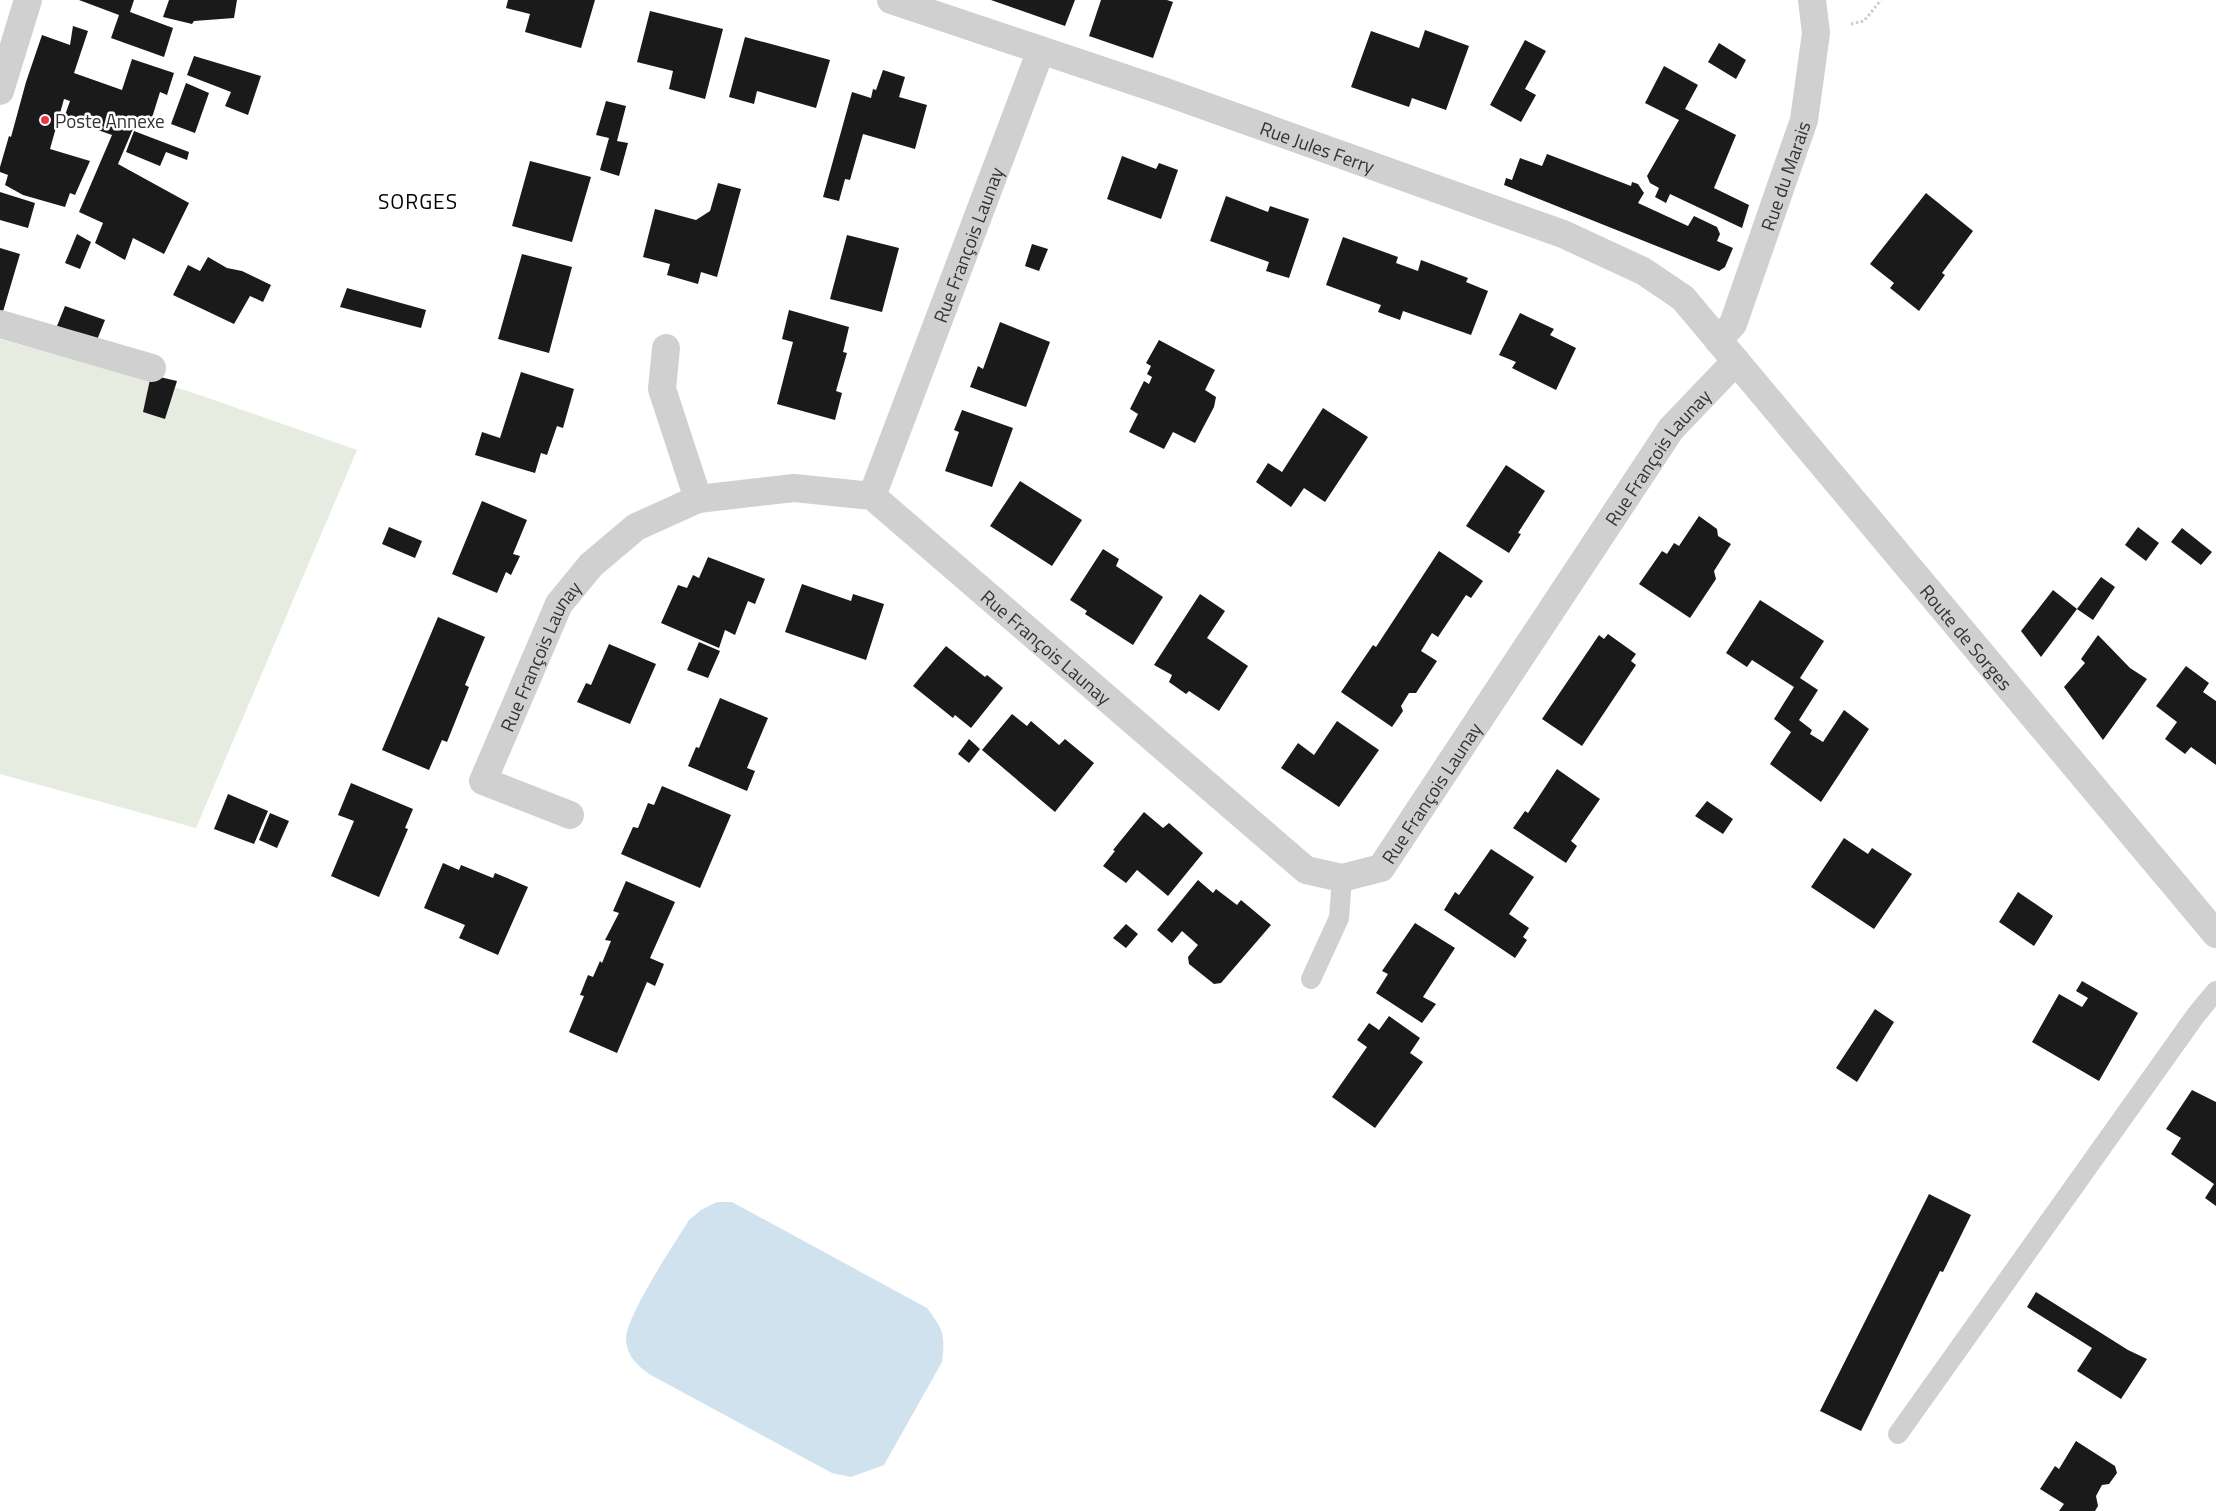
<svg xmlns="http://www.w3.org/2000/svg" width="2216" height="1511" font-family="'Titillium Web',sans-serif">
<rect width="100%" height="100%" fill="#fff"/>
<path fill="#e6ecdf" d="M 0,339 L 191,392 L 357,450 L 196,828 L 0,774 Z"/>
<path fill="#cfe2ee" d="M 717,1202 L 732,1202 L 927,1308 C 944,1331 945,1334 942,1362 L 884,1465 L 851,1477 L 832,1473 L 649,1374 C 637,1365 627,1356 626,1340 C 625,1317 675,1243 689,1220 L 701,1210 Z"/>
<path fill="#1a1a1a" d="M 79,0 L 134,0 L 130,12 L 173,28 L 164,57 L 111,38 L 119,15 Z
M 169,0 L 237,0 L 234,18 L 194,21 L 192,24 L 163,17 Z
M 508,0 L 595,0 L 581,48 L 525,32 L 530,14 L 506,8 Z
M 991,0 L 1075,0 L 1065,26 Z
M 1101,0 L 1167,0 L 1173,2 L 1153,58 L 1089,36 Z
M 650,11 L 723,29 L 705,99 L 669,89 L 673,71 L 637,62 Z
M 73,26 L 88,31 L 74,73 L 122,90 L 132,59 L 174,73 L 167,95 L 160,92 L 151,121 L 138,117 L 118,164 L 189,203 L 164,254 L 133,238 L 125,260 L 95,243 L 103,223 L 79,212 L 112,135 L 64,118 L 70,101 L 64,99 L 50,149 L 90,161 L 75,195 L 70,193 L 65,207 L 23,195 L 5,185 L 8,175 L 0,172 L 0,167 L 9,136 L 11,137 L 26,82 L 42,35 L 70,45 Z
M 1425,30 L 1469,46 L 1446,110 L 1412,98 L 1409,107 L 1351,87 L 1371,31 L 1419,48 Z
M 745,37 L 830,60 L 816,108 L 757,91 L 754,104 L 729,97 Z
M 1525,40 L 1546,51 L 1525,89 L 1536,95 L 1521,122 L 1490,105 Z
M 1719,43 L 1746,60 L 1736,79 L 1708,62 Z
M 194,56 L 261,76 L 248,115 L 225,106 L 231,92 L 187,75 Z
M 1664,66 L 1698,85 L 1685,109 L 1736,135 L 1714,188 L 1749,205 L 1742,228 L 1670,194 L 1666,203 L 1655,197 L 1659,188 L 1650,183 L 1647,176 L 1679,120 L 1645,103 Z
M 883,70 L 905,77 L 899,97 L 927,105 L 915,149 L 863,134 L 850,180 L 845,179 L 839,201 L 823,197 L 852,92 L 871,98 L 873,89 L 876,90 Z
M 186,83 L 209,93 L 195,133 L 171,124 Z
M 606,101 L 626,106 L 617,141 L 628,143 L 619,176 L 600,170 L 609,138 L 596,135 Z
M 134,131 L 189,152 L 187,160 L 166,152 L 160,166 L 126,152 Z
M 1547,154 L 1631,186 L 1632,182 L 1638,184 L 1644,193 L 1638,203 L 1688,226 L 1694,216 L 1717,227 L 1720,234 L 1717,241 L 1733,248 L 1725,267 L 1719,271 L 1504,185 L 1506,178 L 1512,180 L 1520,158 L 1542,166 Z
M 1122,156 L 1156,169 L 1159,163 L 1178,170 L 1161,219 L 1107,199 Z
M 530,161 L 591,177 L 572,242 L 512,226 Z
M 718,183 L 741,189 L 717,277 L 701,272 L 698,284 L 667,275 L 670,264 L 643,257 L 655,209 L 696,220 L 710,211 Z
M 0,192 L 35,203 L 28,228 L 0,220 Z
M 1926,193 L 1973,231 L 1942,273 L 1945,275 L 1919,311 L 1890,288 L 1894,283 L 1870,264 Z
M 1226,196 L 1268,212 L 1270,206 L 1309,219 L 1289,278 L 1266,271 L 1269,262 L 1210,241 Z
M 77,234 L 91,242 L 80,269 L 65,263 Z
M 847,235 L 899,248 L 882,312 L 830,299 Z
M 1343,237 L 1398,257 L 1396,263 L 1418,271 L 1421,260 L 1468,278 L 1466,282 L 1488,291 L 1471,335 L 1403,311 L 1400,320 L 1378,312 L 1381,305 L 1326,285 Z
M 1032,244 L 1048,249 L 1039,271 L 1025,266 Z
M 0,248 L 20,254 L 2,315 L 0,315 Z
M 522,254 L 572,267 L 549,353 L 498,339 Z
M 208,257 L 227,268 L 242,271 L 271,285 L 263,302 L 250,296 L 234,324 L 173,295 L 188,265 L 200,271 Z
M 347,288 L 426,310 L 421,328 L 340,307 Z
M 65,306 L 105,320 L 97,340 L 57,326 Z
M 789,310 L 849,327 L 843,352 L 847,353 L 836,391 L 842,393 L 835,420 L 777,404 L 793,342 L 782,339 Z
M 1520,313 L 1554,329 L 1550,335 L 1576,348 L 1556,390 L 1512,368 L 1516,362 L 1499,355 Z
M 1000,322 L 1050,342 L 1026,407 L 970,387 L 978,366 L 983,369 Z
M 1159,340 L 1215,370 L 1205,390 L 1216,397 L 1214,407 L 1195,443 L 1173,432 L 1164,449 L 1129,432 L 1138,414 L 1130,409 L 1144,381 L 1149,384 L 1152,377 L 1147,374 L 1151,366 L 1146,363 Z
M 521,372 L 574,389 L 563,428 L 557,426 L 547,455 L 541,453 L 535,473 L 475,455 L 482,432 L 500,438 Z
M 151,375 L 177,381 L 165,419 L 143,412 Z
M 1323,408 L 1368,437 L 1325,502 L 1304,488 L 1291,507 L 1256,482 L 1268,463 L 1282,472 Z
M 962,410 L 1013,428 L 992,487 L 945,471 L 959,432 L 954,430 Z
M 1506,465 L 1545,491 L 1518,533 L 1521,534 L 1509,553 L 1466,526 Z
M 1020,481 L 1082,520 L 1052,566 L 990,526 Z
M 482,501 L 527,520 L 513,554 L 520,556 L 511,575 L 506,572 L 497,593 L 452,574 Z
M 1699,516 L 1717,529 L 1718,536 L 1731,544 L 1714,571 L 1716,579 L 1690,618 L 1639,584 L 1662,551 L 1667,554 L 1674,543 L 1679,546 Z
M 389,527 L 422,541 L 415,558 L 382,544 Z
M 2138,527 L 2159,543 L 2146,561 L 2125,545 Z
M 2182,528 L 2212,552 L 2201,565 L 2171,542 Z
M 1103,549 L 1119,559 L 1116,566 L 1163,597 L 1133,645 L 1085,614 L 1087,611 L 1070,600 Z
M 1439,551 L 1483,581 L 1471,598 L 1466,595 L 1438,637 L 1432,633 L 1421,651 L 1437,661 L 1416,693 L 1409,693 L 1401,706 L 1403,711 L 1392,727 L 1341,692 L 1373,645 L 1376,647 Z
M 708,557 L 765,579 L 755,604 L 748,601 L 735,635 L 725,630 L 719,648 L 661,623 L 678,585 L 687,588 L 693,575 L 699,578 Z
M 2101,577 L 2115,587 L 2093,620 L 2077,609 L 2041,657 L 2021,631 L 2053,590 L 2077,609 Z
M 802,584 L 851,601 L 853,594 L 884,604 L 866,660 L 785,632 Z
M 1200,594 L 1225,611 L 1207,638 L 1248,666 L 1219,711 L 1189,691 L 1186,694 L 1169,682 L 1172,675 L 1154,665 Z
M 1760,600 L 1824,641 L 1800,678 L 1818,690 L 1799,720 L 1812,730 L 1810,734 L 1823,742 L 1844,710 L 1869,729 L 1821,802 L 1770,764 L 1791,732 L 1774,719 L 1794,687 L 1752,660 L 1747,667 L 1726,653 Z
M 438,617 L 485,637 L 465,685 L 469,687 L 447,742 L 442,740 L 429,770 L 382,750 Z
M 1608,634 L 1636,654 L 1631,661 L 1636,665 L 1582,746 L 1542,719 L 1599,635 L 1604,639 Z
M 2098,635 L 2130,668 L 2147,679 L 2103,740 L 2064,687 L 2085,663 L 2081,659 Z
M 699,642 L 720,651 L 708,678 L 687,670 Z
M 609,644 L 656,664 L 630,724 L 577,702 L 586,683 L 591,685 Z
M 946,646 L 985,677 L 987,675 L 1003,688 L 971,728 L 955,715 L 953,718 L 913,686 Z
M 2186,666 L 2209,683 L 2203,692 L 2216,701 L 2216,765 L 2191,747 L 2185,754 L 2165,739 L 2177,722 L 2156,706 Z
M 720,698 L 768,718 L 747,768 L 755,771 L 747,791 L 688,766 L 696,747 L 699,748 Z
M 1012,714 L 1027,726 L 1031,721 L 1059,745 L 1065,739 L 1094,763 L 1055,812 L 982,750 Z
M 1337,721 L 1379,750 L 1339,807 L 1281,768 L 1298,743 L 1314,755 Z
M 969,739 L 980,749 L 969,763 L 958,754 Z
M 1557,769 L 1600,799 L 1571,841 L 1577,846 L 1566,863 L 1513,828 L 1525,811 L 1528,813 Z
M 351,783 L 413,809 L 405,828 L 408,829 L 379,897 L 331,876 L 354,821 L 338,815 Z
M 662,786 L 731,815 L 700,888 L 621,854 L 633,827 L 638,828 L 648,803 L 654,805 Z
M 228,794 L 268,811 L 254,844 L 214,829 Z
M 1707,801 L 1733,819 L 1723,834 L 1695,816 Z
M 1144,812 L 1163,828 L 1169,823 L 1203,853 L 1168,896 L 1137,870 L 1126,883 L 1103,866 L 1115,851 L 1113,850 Z
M 270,813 L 289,821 L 277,848 L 259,840 Z
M 1844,838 L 1868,854 L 1872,848 L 1912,874 L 1874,929 L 1811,887 Z
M 1491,849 L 1534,877 L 1509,914 L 1529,928 L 1523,937 L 1527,940 L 1515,958 L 1444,910 L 1455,892 L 1459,895 Z
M 443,863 L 459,870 L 461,865 L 493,878 L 495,873 L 528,887 L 498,955 L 459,938 L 465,925 L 424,908 Z
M 1198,880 L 1213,893 L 1216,889 L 1237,905 L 1241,900 L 1271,925 L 1221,983 L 1214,984 L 1189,964 L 1188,957 L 1198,945 L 1182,931 L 1172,943 L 1157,930 Z
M 626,881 L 675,902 L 650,958 L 664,964 L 655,986 L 647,982 L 617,1053 L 569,1032 L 584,996 L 580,995 L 588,975 L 593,977 L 600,961 L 602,963 L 611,941 L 605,940 L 619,913 L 613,911 Z
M 2018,892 L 2053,916 L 2034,946 L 1999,922 Z
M 1415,923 L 1455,948 L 1423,997 L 1436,1004 L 1422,1023 L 1376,993 L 1388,974 L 1382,971 Z
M 1126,924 L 1138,934 L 1126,948 L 1113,938 Z
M 2082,981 L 2138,1013 L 2099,1081 L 2032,1042 L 2059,994 L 2082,1007 L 2088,998 L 2076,991 Z
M 1875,1009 L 1894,1022 L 1857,1082 L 1836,1068 Z
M 1389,1016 L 1420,1038 L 1410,1053 L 1423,1062 L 1375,1128 L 1332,1097 L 1367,1047 L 1357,1040 L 1369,1023 L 1379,1030 Z
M 2192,1090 L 2216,1102 L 2216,1206 L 2205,1198 L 2214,1184 L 2171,1154 L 2181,1138 L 2166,1129 Z
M 1929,1194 L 1971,1215 L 1943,1272 L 1940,1271 L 1861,1431 L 1820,1411 Z
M 2036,1292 L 2128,1350 L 2147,1359 L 2121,1399 L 2077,1371 L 2092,1348 L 2027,1307 Z
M 2076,1441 L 2115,1466 L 2117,1473 L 2109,1484 L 2102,1485 L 2096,1496 L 2098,1506 L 2095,1511 L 2059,1511 L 2064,1504 L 2040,1489 L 2055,1466 L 2059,1469 Z"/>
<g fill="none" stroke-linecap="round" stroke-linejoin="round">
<path stroke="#cdcdcd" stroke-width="3" stroke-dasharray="2.5 2.5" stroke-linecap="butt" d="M 1851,24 L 1864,21 L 1881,0"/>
<path stroke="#d0d0d0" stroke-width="20" d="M 1311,979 L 1339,918 L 1342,878
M 1898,1434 L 2196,1015 L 2216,991"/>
<g stroke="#d0d0d0" stroke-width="28">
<path id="s1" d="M 891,0 L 1163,91 L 1563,234 L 1643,271 L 1683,298 L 2216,934"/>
<path d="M 0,91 L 28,0"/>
<path d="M 0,324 L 152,368"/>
<path id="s2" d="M 1718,340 L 1733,324 L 1804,120 L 1816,33 L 1812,0"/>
<path d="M 666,348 L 662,389 L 698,499"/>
<path id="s3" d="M 872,496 L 1041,50"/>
<path id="s4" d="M 570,815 L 483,781 L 559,604 L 591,565 L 636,527 L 698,499 L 794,488 L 872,496 L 1306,870 L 1342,878 L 1381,868 L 1671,429 L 1736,361"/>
</g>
</g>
<circle fill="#e63946" stroke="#fff" stroke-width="2" cx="45" cy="120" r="5"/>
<g text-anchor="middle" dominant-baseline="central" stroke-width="5" stroke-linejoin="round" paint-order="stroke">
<g font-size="19" fill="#333" stroke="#fff" text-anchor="start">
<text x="55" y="120">Poste Annexe</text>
</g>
<g font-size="19" fill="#333" stroke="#fff">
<text stroke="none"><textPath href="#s1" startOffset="451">Rue Jules Ferry</textPath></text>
<text stroke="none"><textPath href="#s2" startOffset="179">Rue du Marais</textPath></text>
<text stroke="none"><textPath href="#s3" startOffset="269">Rue François Launay</textPath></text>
<text stroke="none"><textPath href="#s4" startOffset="1784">Rue François Launay</textPath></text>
<text stroke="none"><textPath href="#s1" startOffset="1290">Route de Sorges</textPath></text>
<text stroke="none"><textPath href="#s4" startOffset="869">Rue François Launay</textPath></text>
<text stroke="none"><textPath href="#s4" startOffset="231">Rue François Launay</textPath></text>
<text stroke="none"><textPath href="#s4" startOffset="1379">Rue François Launay</textPath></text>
</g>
<g font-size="21" letter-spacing="1" fill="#000" stroke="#fff">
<text x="418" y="201">SORGES</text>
</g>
</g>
</svg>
